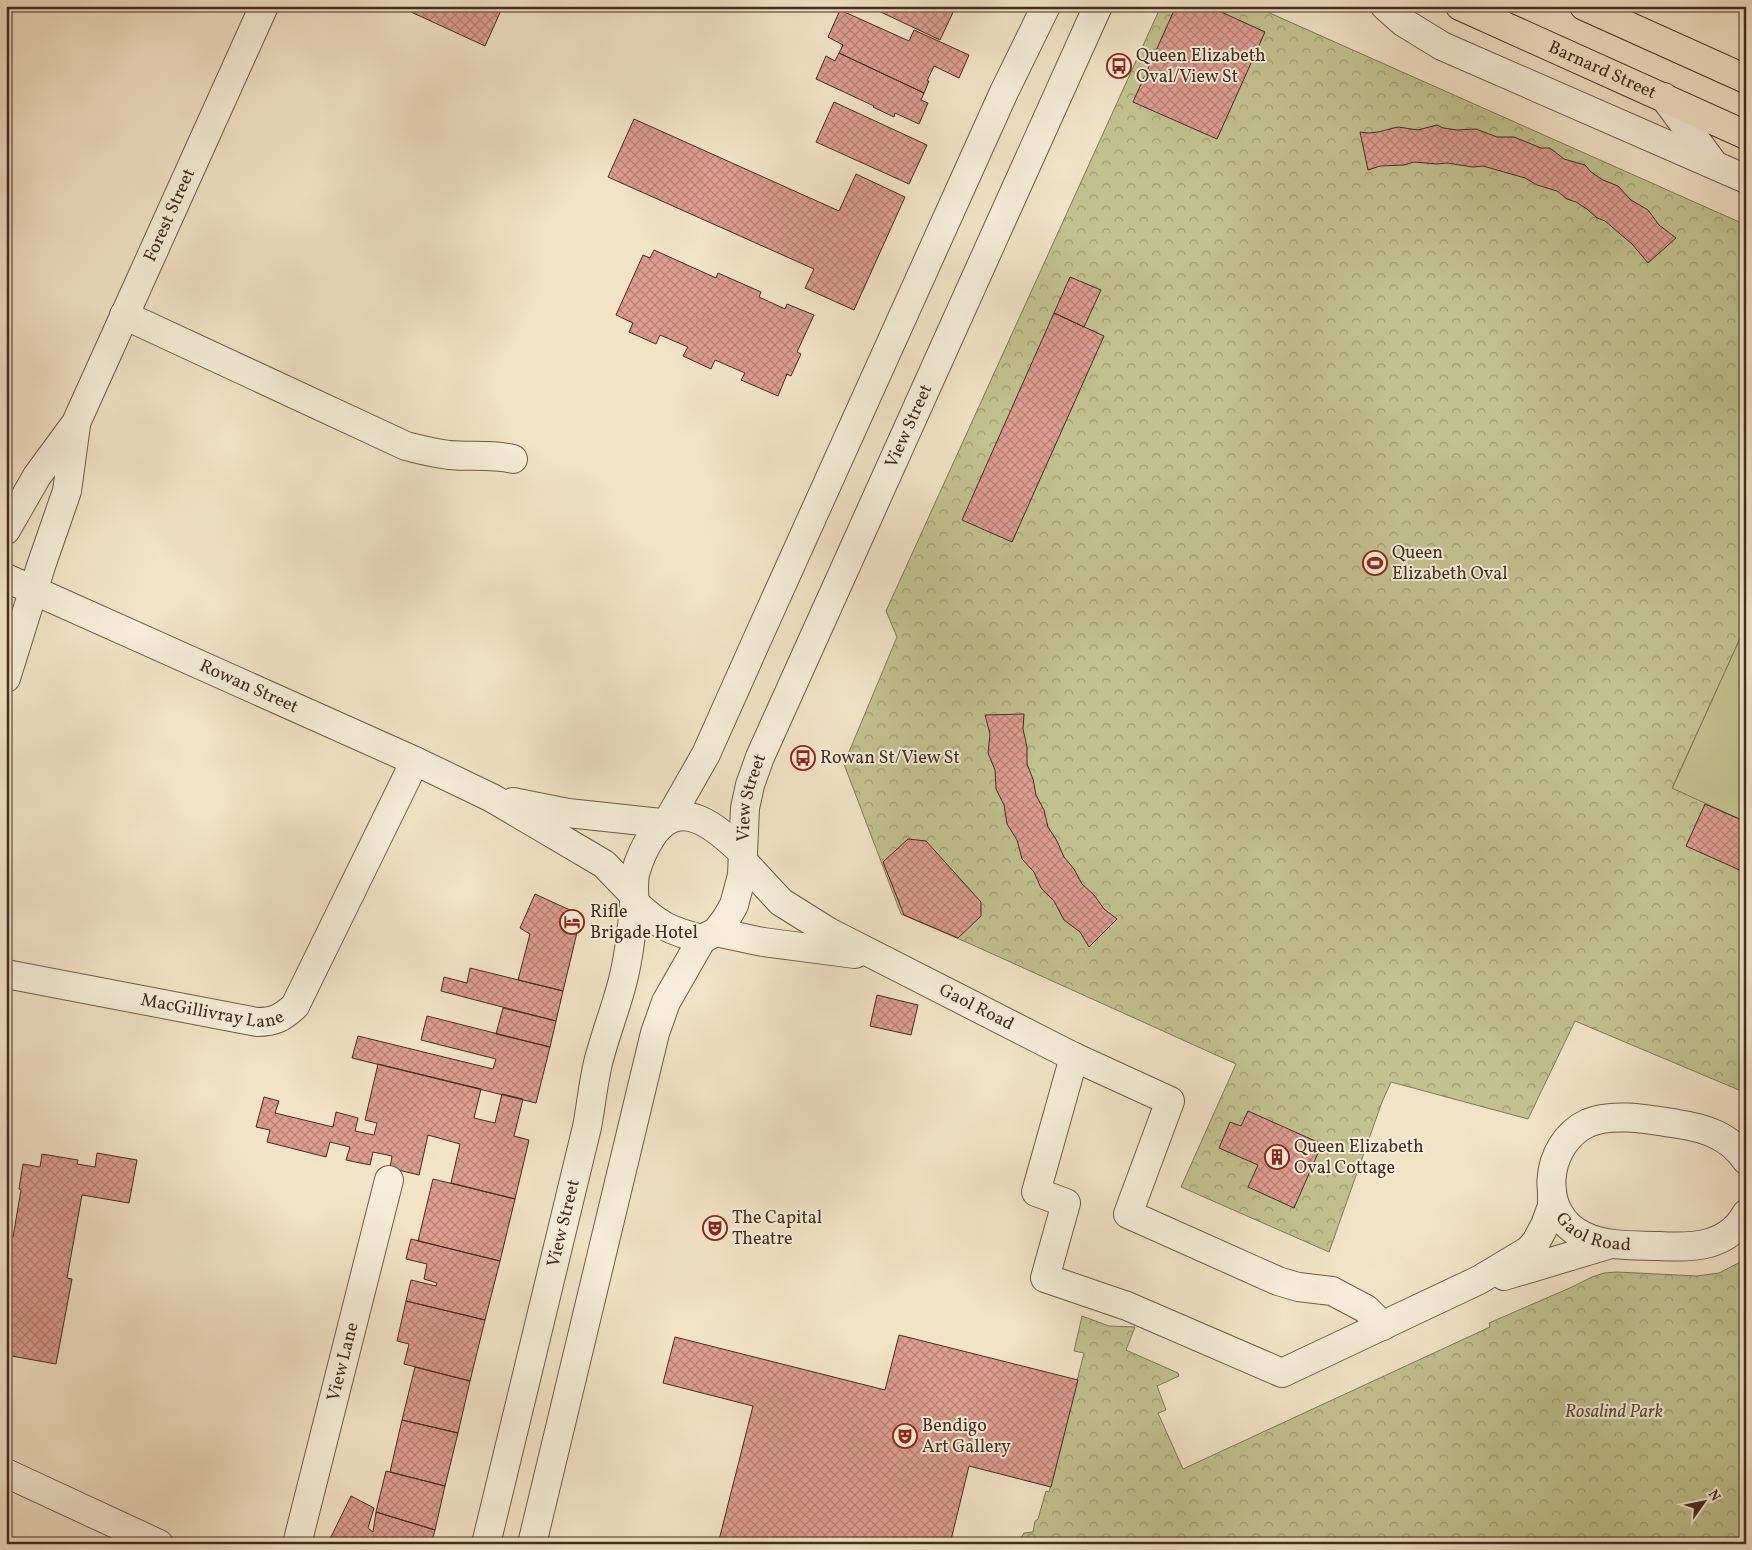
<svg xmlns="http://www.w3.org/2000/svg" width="1752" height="1550" font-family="Vollkorn,serif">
<defs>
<pattern id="forest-crowns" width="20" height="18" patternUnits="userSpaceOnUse" patternTransform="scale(1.25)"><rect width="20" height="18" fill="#c2c190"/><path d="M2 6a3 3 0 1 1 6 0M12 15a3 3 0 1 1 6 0" fill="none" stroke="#9f9d75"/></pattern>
<pattern id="building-cross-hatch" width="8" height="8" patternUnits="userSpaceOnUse" patternTransform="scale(1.25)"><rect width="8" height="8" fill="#dd9d90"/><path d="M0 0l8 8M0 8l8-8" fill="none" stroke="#b58075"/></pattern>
</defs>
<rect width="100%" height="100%" fill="#f2e3c6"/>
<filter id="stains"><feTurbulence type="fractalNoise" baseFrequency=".004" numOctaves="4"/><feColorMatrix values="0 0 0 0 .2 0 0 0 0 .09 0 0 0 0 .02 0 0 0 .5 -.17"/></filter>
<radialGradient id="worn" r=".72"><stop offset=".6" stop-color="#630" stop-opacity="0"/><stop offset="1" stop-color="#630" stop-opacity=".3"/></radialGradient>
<path fill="#c2c190" stroke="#827758" d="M 1746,625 L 1746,822 L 1672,789 Z"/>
<path fill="url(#forest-crowns)" stroke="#827758" d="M 1161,6 L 1254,6 L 1746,225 L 1746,625 L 1672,788 L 1746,822 L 1746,1093 L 1575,1021 L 1528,1119 L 1391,1082 L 1382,1102 L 1329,1252 L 1181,1187 L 1236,1064 L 966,942 L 901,914 L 844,764 L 897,637 L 886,611 Z
M 1746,1259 L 1746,1524 L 1739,1544 L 1017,1544 L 1024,1533 L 1033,1532 L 1035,1521 L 1038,1519 L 1046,1491 L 1049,1492 L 1084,1353 L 1074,1351 L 1082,1316 L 1109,1326 L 1135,1327 L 1126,1350 L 1178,1373 L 1179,1376 L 1157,1386 L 1166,1410 L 1158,1413 L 1183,1469 L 1490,1327 L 1489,1323 L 1572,1287 L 1592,1277 L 1604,1273 L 1617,1272 L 1697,1276 L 1719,1273 Z"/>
<path fill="url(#building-cross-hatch)" stroke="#422d21" d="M 398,6 L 503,6 L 485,46 Z
M 868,6 L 956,6 L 940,40 Z
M 1176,6 L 1208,6 L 1265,32 L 1217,139 L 1133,102 Z
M 840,10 L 909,41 L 914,30 L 969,55 L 959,78 L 934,66 L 927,81 L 929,81 L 924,93 L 839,53 L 843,45 L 828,37 Z
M 839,53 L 924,93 L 921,100 L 928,103 L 919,124 L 895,113 L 894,117 L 873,107 L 874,106 L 816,79 L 826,56 L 835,61 Z
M 834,102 L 927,145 L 909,184 L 816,142 Z
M 634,119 L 839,211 L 856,174 L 905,197 L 854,310 L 805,288 L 814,269 L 608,177 Z
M 1437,125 L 1443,128 L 1457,130 L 1476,129 L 1497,137 L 1514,137 L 1541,148 L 1550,148 L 1564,159 L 1585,165 L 1591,172 L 1603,180 L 1618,186 L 1631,200 L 1648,210 L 1659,225 L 1676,238 L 1648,263 L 1632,244 L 1605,221 L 1597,218 L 1587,209 L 1576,202 L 1567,199 L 1557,191 L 1537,185 L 1525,178 L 1483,166 L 1473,167 L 1447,163 L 1437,164 L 1414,162 L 1404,165 L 1380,166 L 1368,170 L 1360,132 L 1369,133 L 1378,132 L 1398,127 L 1418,130 Z
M 654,250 L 716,278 L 718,273 L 761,292 L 759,297 L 785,309 L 787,304 L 814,315 L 797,352 L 801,354 L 791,376 L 787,374 L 778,396 L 741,380 L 745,373 L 715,360 L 711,369 L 683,356 L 688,347 L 660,335 L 656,344 L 629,332 L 633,323 L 616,315 L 643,255 L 650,258 Z
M 1070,277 L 1101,290 L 1084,327 L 1054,313 Z
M 1054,313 L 1104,336 L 1012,542 L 962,520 Z
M 1024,714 L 1023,729 L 1027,747 L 1027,764 L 1033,779 L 1036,795 L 1044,810 L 1048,827 L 1057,841 L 1064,857 L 1074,869 L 1082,884 L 1094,895 L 1104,909 L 1117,919 L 1089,947 L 1080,932 L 1064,920 L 1054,901 L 1041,888 L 1034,872 L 1022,859 L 1017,840 L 1007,824 L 1004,805 L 996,789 L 995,770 L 988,753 L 990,734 L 985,715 Z
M 1705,804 L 1746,822 L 1746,873 L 1686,846 Z
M 908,839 L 926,841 L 981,902 L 981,916 L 958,938 L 904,915 L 883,862 Z
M 535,894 L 572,911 L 580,920 L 563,991 L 518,980 L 530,934 L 520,928 Z
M 470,968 L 563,991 L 556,1021 L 441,991 L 444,977 L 467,983 Z
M 877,995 L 918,1005 L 911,1035 L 870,1026 Z
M 503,1008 L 556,1021 L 550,1047 L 496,1034 Z
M 427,1016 L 550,1047 L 536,1103 L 352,1058 L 358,1036 L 493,1069 L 496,1059 L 421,1040 Z
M 378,1064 L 481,1089 L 474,1118 L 495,1123 L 502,1094 L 523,1099 L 514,1136 L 529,1140 L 515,1199 L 451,1183 L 460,1144 L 428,1135 L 419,1175 L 390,1168 L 392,1156 L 373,1152 L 370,1165 L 346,1160 L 350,1147 L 330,1142 L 326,1157 L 267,1142 L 270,1130 L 256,1127 L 264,1097 L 279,1101 L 275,1113 L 333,1127 L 336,1112 L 358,1118 L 355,1131 L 374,1135 L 377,1123 L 365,1120 Z
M 1248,1111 L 1322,1144 L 1294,1208 L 1248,1187 L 1258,1165 L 1219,1148 L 1230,1122 L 1241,1126 Z
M 97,1153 L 137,1160 L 129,1203 L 82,1195 L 67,1278 L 72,1279 L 56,1364 L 6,1355 L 6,1277 L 9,1260 L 6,1259 L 6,1236 L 13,1237 L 21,1190 L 19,1189 L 23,1164 L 40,1167 L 42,1154 L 78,1160 L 77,1164 L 95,1167 Z
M 433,1179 L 515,1199 L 500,1261 L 418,1241 Z
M 411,1239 L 500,1261 L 485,1320 L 406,1301 L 411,1280 L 436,1286 L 437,1283 L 424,1279 L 427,1264 L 406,1259 Z
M 406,1301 L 485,1320 L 470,1381 L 404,1364 L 409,1344 L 397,1341 Z
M 899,1335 L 1078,1380 L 1051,1487 L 969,1466 L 950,1544 L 718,1544 L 753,1406 L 663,1383 L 675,1337 L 885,1390 Z
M 415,1367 L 470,1381 L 458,1433 L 402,1420 Z
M 402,1420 L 458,1433 L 445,1486 L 390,1472 Z
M 386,1471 L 445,1486 L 435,1530 L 376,1512 Z
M 351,1496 L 374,1508 L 368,1528 L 373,1532 L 376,1512 L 435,1530 L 431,1544 L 335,1544 L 329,1541 Z"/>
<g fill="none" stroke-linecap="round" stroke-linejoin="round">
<defs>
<g id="minor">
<path d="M 1385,6 L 1403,22 L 1442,46 L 1746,179"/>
<path d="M 1664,97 L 1713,163"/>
<path d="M 124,315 L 406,446 C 421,450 434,453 449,455 C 470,457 492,454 513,459"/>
<path id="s1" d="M 6,530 L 37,476 L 76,423 L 264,6"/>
<path id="s2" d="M 6,578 L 415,761 L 492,798 L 604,864 L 633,894"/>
<path d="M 6,678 L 41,566 L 67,491 L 76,425"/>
<path d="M 513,802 L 568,813 L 661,823"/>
<path d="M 669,819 L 706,754 L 756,642 L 1004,92 L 1046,6"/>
<path id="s3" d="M 743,861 L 781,902 L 829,932 L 1074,1057 L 1170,1101 L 1128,1214 L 1278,1281 L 1298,1287 L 1332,1291 L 1366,1309 L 1383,1326"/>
<path id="s4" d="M 634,902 C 658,925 670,931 702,939 L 716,932 L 726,919 L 734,905 L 742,875 L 745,808 L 750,785 L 760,757 L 1098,6"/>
<path d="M 716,932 L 763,942 L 855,954"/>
<path id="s5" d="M 6,974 L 257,1022 C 274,1022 282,1018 295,1006 L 415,761"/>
<path d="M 1074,1057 L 1036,1192 L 1066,1203 L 1045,1278 L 1127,1306 L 1282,1373 L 1479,1280 L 1529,1250 L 1536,1242 L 1545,1225 L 1552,1206 L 1552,1192"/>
<path id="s6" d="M 1746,1160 C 1730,1136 1705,1128 1678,1124 C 1652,1120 1613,1112 1588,1123 C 1543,1144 1537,1215 1584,1236 C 1606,1247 1636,1245 1659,1246 C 1693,1248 1728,1247 1746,1214"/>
<path d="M 1504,1276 L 1611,1244"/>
<path d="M 6,1473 L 159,1544"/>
<path id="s7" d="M 297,1544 L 389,1180"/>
<path id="s8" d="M 486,1544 L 587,1127 C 591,1106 593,1084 598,1063 C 605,1035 616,1008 623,980 C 629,956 632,929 634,905 C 635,894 633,885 635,874 C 639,859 645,846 654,833 C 682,796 718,829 742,852"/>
<path d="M 532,1544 L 655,1033 L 666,1002 L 702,939"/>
</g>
<g id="major">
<path id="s9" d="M 1460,6 L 1746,135"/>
<path d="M 1584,6 L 1746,79"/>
</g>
</defs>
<use href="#minor" stroke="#6e5a4a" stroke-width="30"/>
<use href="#major" stroke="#422d21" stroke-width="30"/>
<use href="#minor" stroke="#f7edda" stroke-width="28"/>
<use href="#major" stroke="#f2e3c6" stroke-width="28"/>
</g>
<defs>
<symbol id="bus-ring" viewBox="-11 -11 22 22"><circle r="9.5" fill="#f7edda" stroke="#8f2418" stroke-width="1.5"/><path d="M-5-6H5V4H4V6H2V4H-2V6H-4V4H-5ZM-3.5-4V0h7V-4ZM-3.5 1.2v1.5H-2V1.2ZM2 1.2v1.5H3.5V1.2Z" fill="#8f2418"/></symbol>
<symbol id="stadium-ring" viewBox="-11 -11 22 22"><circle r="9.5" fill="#f7edda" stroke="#8f2418" stroke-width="1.5"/><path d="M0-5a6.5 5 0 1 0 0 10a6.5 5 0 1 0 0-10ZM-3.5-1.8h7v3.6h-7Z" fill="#8f2418"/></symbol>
<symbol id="hotel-ring" viewBox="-11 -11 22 22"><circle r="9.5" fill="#f7edda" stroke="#8f2418" stroke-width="1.5"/><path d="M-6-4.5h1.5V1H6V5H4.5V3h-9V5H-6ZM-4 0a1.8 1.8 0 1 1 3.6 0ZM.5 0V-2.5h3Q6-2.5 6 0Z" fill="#8f2418"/></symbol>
<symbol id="building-ring" viewBox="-11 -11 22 22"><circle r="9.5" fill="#f7edda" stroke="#8f2418" stroke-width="1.5"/><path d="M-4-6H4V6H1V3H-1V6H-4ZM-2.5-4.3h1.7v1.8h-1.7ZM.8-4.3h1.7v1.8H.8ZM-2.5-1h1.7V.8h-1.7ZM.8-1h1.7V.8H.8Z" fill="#8f2418"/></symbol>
<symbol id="theatre-ring" viewBox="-11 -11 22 22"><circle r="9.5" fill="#f7edda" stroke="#8f2418" stroke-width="1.5"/><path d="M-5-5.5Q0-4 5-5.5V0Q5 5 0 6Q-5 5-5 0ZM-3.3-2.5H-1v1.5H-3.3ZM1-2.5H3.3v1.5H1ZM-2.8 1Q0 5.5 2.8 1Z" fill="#8f2418"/></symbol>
</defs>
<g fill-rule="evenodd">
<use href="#bus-ring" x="1105" y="52" width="28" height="28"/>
<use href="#stadium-ring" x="1361" y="549" width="28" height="28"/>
<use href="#bus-ring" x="789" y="744" width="28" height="28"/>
<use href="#hotel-ring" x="558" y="908" width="28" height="28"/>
<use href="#building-ring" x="1263" y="1143" width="28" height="28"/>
<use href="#theatre-ring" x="701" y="1214" width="28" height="28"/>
<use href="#theatre-ring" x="891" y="1422" width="28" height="28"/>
</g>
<g text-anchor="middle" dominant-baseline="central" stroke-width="4" stroke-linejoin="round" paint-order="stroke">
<g font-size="18" fill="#422d21" stroke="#f7edda" text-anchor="start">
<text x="1136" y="56">Queen Elizabeth<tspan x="1136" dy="21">Oval/View St</tspan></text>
<text x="1392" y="553">Queen<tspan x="1392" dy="21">Elizabeth Oval</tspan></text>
<text x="820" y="758">Rowan St/View St</text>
<text x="590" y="912">Rifle<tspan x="590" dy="21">Brigade Hotel</tspan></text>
<text x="1294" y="1147">Queen Elizabeth<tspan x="1294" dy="21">Oval Cottage</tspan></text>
<text x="732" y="1218">The Capital<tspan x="732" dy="21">Theatre</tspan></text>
<text x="922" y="1426">Bendigo<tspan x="922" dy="21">Art Gallery</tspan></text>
</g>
<g font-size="18" fill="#422d21" stroke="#f7edda">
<text stroke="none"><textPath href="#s9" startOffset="156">Barnard Street</textPath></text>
<text stroke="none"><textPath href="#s1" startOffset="356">Forest Street</textPath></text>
<text stroke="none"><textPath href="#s4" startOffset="641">View Street</textPath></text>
<text stroke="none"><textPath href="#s2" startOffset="266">Rowan Street</textPath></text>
<text stroke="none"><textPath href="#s4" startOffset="236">View Street</textPath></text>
<text stroke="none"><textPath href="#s5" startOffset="210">MacGillivray Lane</textPath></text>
<text stroke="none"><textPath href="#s3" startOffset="278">Gaol Road</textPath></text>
<text stroke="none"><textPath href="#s8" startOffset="330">View Street</textPath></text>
<text stroke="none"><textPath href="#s6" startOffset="318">Gaol Road</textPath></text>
<text stroke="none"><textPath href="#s7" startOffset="188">View Lane</textPath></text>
</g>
<g font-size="18" font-style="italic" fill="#5c4b37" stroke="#f7edda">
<text x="1614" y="1412">Rosalind Park</text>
</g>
</g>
<rect width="1752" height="1550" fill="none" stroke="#f2e3c6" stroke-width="25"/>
<rect x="8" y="8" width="1737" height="1535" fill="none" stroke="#422d21" stroke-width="2.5"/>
<rect x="12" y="12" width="1727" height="1525" fill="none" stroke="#422d21"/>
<g transform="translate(1704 1502) rotate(57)" stroke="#f7edda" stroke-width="4" paint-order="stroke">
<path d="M0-4L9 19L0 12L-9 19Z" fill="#422d21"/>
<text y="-8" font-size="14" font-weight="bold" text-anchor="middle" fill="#422d21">N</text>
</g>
<rect width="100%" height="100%" filter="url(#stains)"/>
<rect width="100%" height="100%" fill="url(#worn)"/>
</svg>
